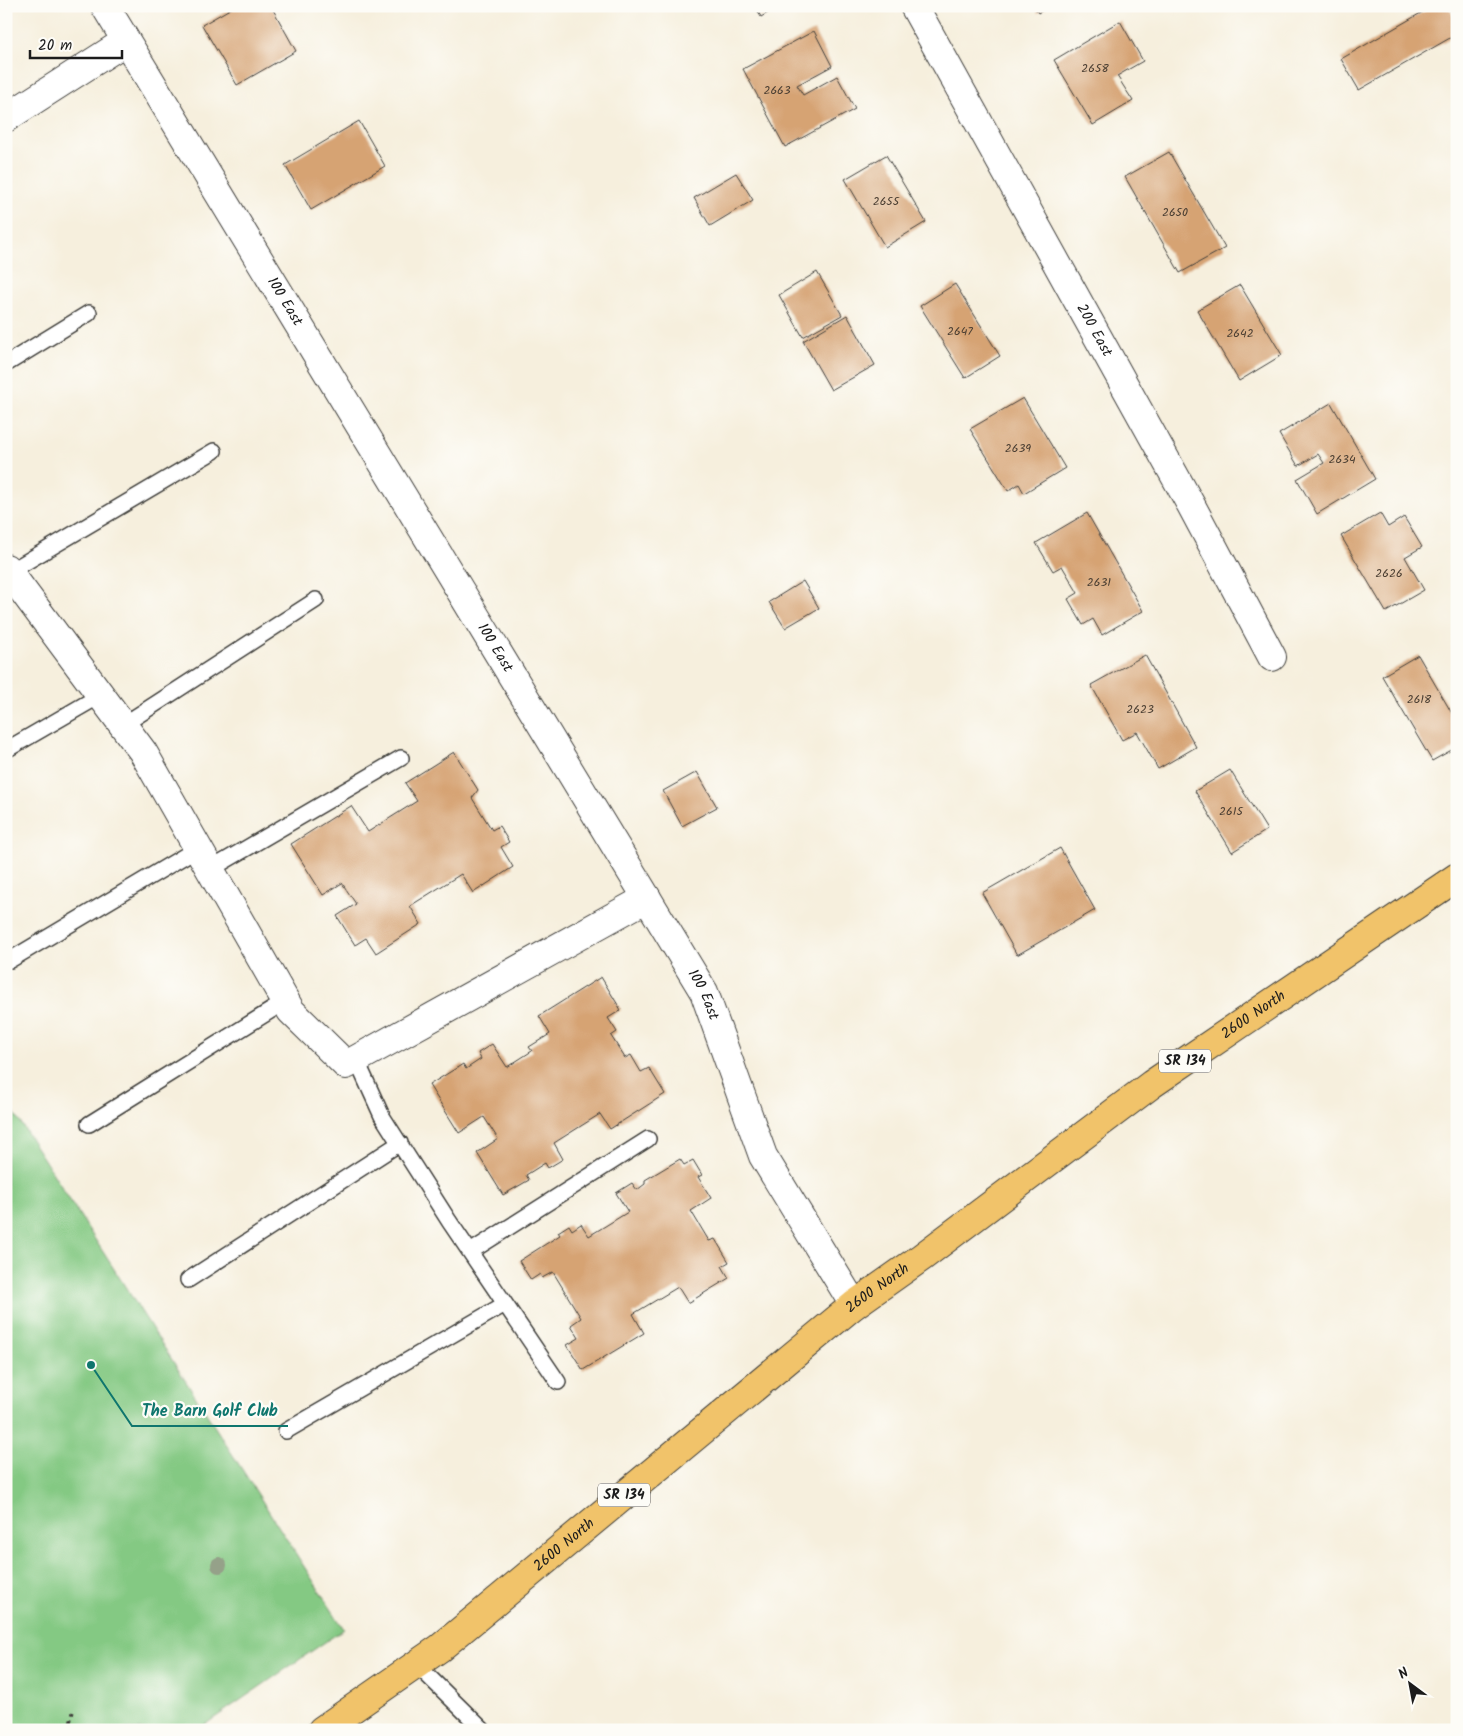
<svg xmlns="http://www.w3.org/2000/svg" width="1463" height="1736" font-family="Kalam,sans-serif">
<rect width="100%" height="100%" fill="#fdfcf7"/>
<filter id="ink" filterUnits="userSpaceOnUse"><feTurbulence type="fractalNoise" baseFrequency=".02" numOctaves="2"/><feDisplacementMap in="SourceGraphic" scale="10" xChannelSelector="R" yChannelSelector="G"/><feConvolveMatrix kernelMatrix="1 2 1 2 8 2 1 2 1" color-interpolation-filters="sRGB"/></filter>
<filter id="wash" filterUnits="userSpaceOnUse"><feTurbulence type="fractalNoise" baseFrequency=".0096" numOctaves="4" result="noise"/><feDisplacementMap in="SourceGraphic" scale="20" xChannelSelector="R" yChannelSelector="G"/><feGaussianBlur stdDeviation="1.12" result="paint"/><feColorMatrix in="noise" values="0 0 0 0 0 0 0 0 0 0 0 0 0 0 0 0 0 1.4 0 .05"/><feComposite in="paint" operator="in"/></filter>
<g filter="url(#wash)">
<rect width="100%" height="100%" fill="#f6efdd"/>
<path fill="#84c983" stroke="#507250" d="M 6,1100 L 344,1629 L 197,1730 L 6,1730 Z"/>
<g id="blocks">
<path fill="#d6a373" d="M 235,6 L 271,6 L 296,51 L 237,85 L 202,25 Z
M 755,6 L 779,6 L 761,17 Z
M 1034,6 L 1049,6 L 1038,13 Z
M 1433,6 L 1448,6 L 1457,22 L 1457,34 L 1359,90 L 1341,59 Z
M 1120,21 L 1143,61 L 1117,76 L 1133,101 L 1093,125 L 1054,60 Z
M 814,31 L 832,66 L 797,85 L 803,95 L 837,76 L 855,109 L 785,147 L 743,69 Z
M 359,121 L 385,166 L 311,210 L 285,165 Z
M 1169,152 L 1225,248 L 1180,273 L 1125,177 Z
M 886,155 L 926,222 L 885,247 L 845,179 Z
M 736,173 L 753,200 L 710,226 L 694,198 Z
M 817,272 L 842,315 L 803,337 L 779,295 Z
M 955,284 L 1000,356 L 965,378 L 920,306 Z
M 1240,285 L 1282,355 L 1239,381 L 1197,310 Z
M 847,315 L 875,365 L 831,390 L 803,341 Z
M 1023,398 L 1065,468 L 1024,493 L 1019,484 L 1008,491 L 970,429 Z
M 1331,403 L 1375,479 L 1317,514 L 1297,479 L 1324,463 L 1318,454 L 1298,466 L 1279,434 Z
M 1087,513 L 1143,611 L 1102,635 L 1093,619 L 1083,625 L 1068,599 L 1078,593 L 1062,566 L 1053,571 L 1036,543 Z
M 1380,513 L 1388,527 L 1404,517 L 1422,547 L 1405,557 L 1424,590 L 1386,612 L 1341,536 Z
M 803,581 L 819,608 L 785,628 L 769,602 Z
M 1145,655 L 1196,747 L 1158,769 L 1137,732 L 1122,740 L 1091,685 Z
M 1418,655 L 1457,722 L 1457,747 L 1432,761 L 1382,676 Z
M 454,752 L 478,790 L 472,798 L 492,830 L 499,826 L 509,842 L 501,847 L 513,867 L 473,893 L 461,874 L 410,906 L 421,924 L 376,953 L 366,938 L 355,945 L 337,916 L 356,904 L 342,883 L 323,895 L 291,844 L 351,806 L 368,832 L 417,801 L 405,783 Z
M 1230,770 L 1267,830 L 1232,852 L 1195,791 Z
M 697,772 L 717,807 L 682,826 L 663,791 Z
M 1060,848 L 1095,910 L 1017,955 L 982,893 Z
M 601,977 L 621,1010 L 608,1018 L 617,1032 L 611,1036 L 625,1058 L 631,1055 L 641,1072 L 649,1068 L 665,1094 L 610,1129 L 600,1114 L 554,1143 L 563,1159 L 548,1168 L 545,1163 L 526,1175 L 529,1180 L 503,1195 L 477,1153 L 498,1139 L 484,1117 L 459,1133 L 429,1085 L 463,1064 L 466,1069 L 481,1059 L 478,1053 L 492,1044 L 507,1067 L 532,1051 L 529,1047 L 550,1034 L 539,1016 Z
M 680,1159 L 684,1165 L 693,1160 L 702,1175 L 698,1177 L 711,1198 L 691,1211 L 709,1241 L 715,1239 L 729,1262 L 722,1266 L 729,1278 L 688,1303 L 678,1287 L 633,1314 L 644,1333 L 583,1370 L 567,1345 L 579,1338 L 571,1325 L 581,1318 L 553,1272 L 542,1278 L 540,1274 L 531,1280 L 519,1261 L 560,1235 L 558,1232 L 569,1225 L 572,1230 L 581,1224 L 589,1236 L 628,1212 L 616,1193 L 632,1183 L 637,1190 L 645,1184 L 645,1180 Z"/>
</g>
</g>
<g filter="url(#ink)">
<use href="#blocks" fill-opacity="0" stroke="#3d3c39" stroke-width="1"/>
<g fill="none" stroke-linecap="round" stroke-linejoin="round">
<defs>
<path id="lane" d="M 6,364 L 89,313
M 9,572 L 214,451
M 123,725 L 316,600
M 6,750 L 101,695
M 211,869 L 401,758
M 10,960 L 198,848
M 356,1059 L 382,1116 L 449,1221 L 558,1382
M 89,1124 L 286,1001
M 470,1252 L 648,1139
M 188,1280 L 400,1143
M 286,1431 L 505,1304
M 416,1664 L 483,1730"/>
<g id="street">
<path id="s1" d="M 105,6 L 704,992 L 763,1156 L 854,1305"/>
<path id="s2" d="M 914,6 L 1191,505 L 1272,657"/>
<path d="M 6,118 L 126,41"/>
<path d="M 6,568 L 143,752 L 291,1011 L 346,1065 L 647,898"/>
</g>
<g id="primary">
<path id="s3" d="M 322,1730 L 440,1648 L 854,1305 L 922,1257 L 1152,1084 L 1457,877"/>
</g>
</defs>
<use href="#lane" stroke="#3d3c39" stroke-width="18"/>
<use href="#street" stroke="#3d3c39" stroke-width="30"/>
<use href="#primary" stroke="#3d3c39" stroke-width="30"/>
<path stroke="#3d3c39" stroke-width="3" stroke-dasharray="4 4" stroke-linecap="butt" d="M 68,1730 L 73,1712"/>
<use href="#lane" stroke="#fff" stroke-width="15"/>
<use href="#street" stroke="#fff" stroke-width="28"/>
<use href="#primary" stroke="#f1c36a" stroke-width="28"/>
</g>
<circle fill="#95a189" cx="219" cy="1565" r="8"/>
</g>
<g text-anchor="middle" dominant-baseline="central" stroke-width="4.5" stroke-linejoin="round" paint-order="stroke">
<g font-size="12" fill="#4a3e32">
<text x="1095" y="68">2658</text>
<text x="777" y="90">2663</text>
<text x="886" y="201">2655</text>
<text x="1175" y="212">2650</text>
<text x="960" y="331">2647</text>
<text x="1240" y="333">2642</text>
<text x="1018" y="448">2639</text>
<text x="1342" y="459">2634</text>
<text x="1389" y="573">2626</text>
<text x="1099" y="582">2631</text>
<text x="1419" y="699">2618</text>
<text x="1140" y="709">2623</text>
<text x="1231" y="811">2615</text>
</g>
<g fill="#fdfcf7" stroke="#605f5e" stroke-width="1">
<rect x="1159" y="1049.5" width="52" height="23" rx="4"/>
<rect x="598" y="1483.5" width="52" height="23" rx="4"/>
</g>
<g font-size="14" font-weight="bold" fill="#1c1c1c">
<text x="1185" y="1061">SR 134</text>
<text x="624" y="1495">SR 134</text>
</g>
<g font-size="15" fill="#1c1c1c" stroke="#fdfcf7">
<text stroke="none"><textPath href="#s1" startOffset="346">100 East</textPath></text>
<text stroke="none"><textPath href="#s2" startOffset="371">200 East</textPath></text>
<text stroke="none"><textPath href="#s1" startOffset="751">100 East</textPath></text>
<text stroke="none"><textPath href="#s1" startOffset="1156">100 East</textPath></text>
<text stroke="none"><textPath href="#s3" startOffset="1175">2600 North</textPath></text>
<text stroke="none"><textPath href="#s3" startOffset="710">2600 North</textPath></text>
<text stroke="none"><textPath href="#s3" startOffset="305">2600 North</textPath></text>
</g>
</g>
<path fill="none" stroke="#0f766e" stroke-width="2" d="M91 1365L132 1426H288"/>
<circle fill="#0f766e" stroke="#fdfcf7" stroke-width="2" cx="91" cy="1365" r="5"/>
<g font-size="16" text-anchor="middle" font-weight="bold" fill="#0f766e" stroke="#fdfcf7" stroke-width="4.5" stroke-linejoin="round" paint-order="stroke">
<text x="210" y="1416">The Barn Golf Club</text>
</g>
<rect width="1463" height="1736" fill="none" stroke="#fdfcf7" stroke-width="25"/>
<g transform="translate(1410 1684) rotate(328)" stroke="#fdfcf7" stroke-width="4" paint-order="stroke">
<path d="M0-4L9 19L0 12L-9 19Z" fill="#1c1c1c"/>
<text y="-8" font-size="14" font-weight="bold" text-anchor="middle" fill="#1c1c1c">N</text>
</g>
<path d="M30 50v8h92v-8" fill="none" stroke="#1c1c1c" stroke-width="2.5"/>
<text x="38" y="50" font-size="15" fill="#1c1c1c" stroke="#fdfcf7" stroke-width="4" paint-order="stroke">20 m</text>
</svg>
